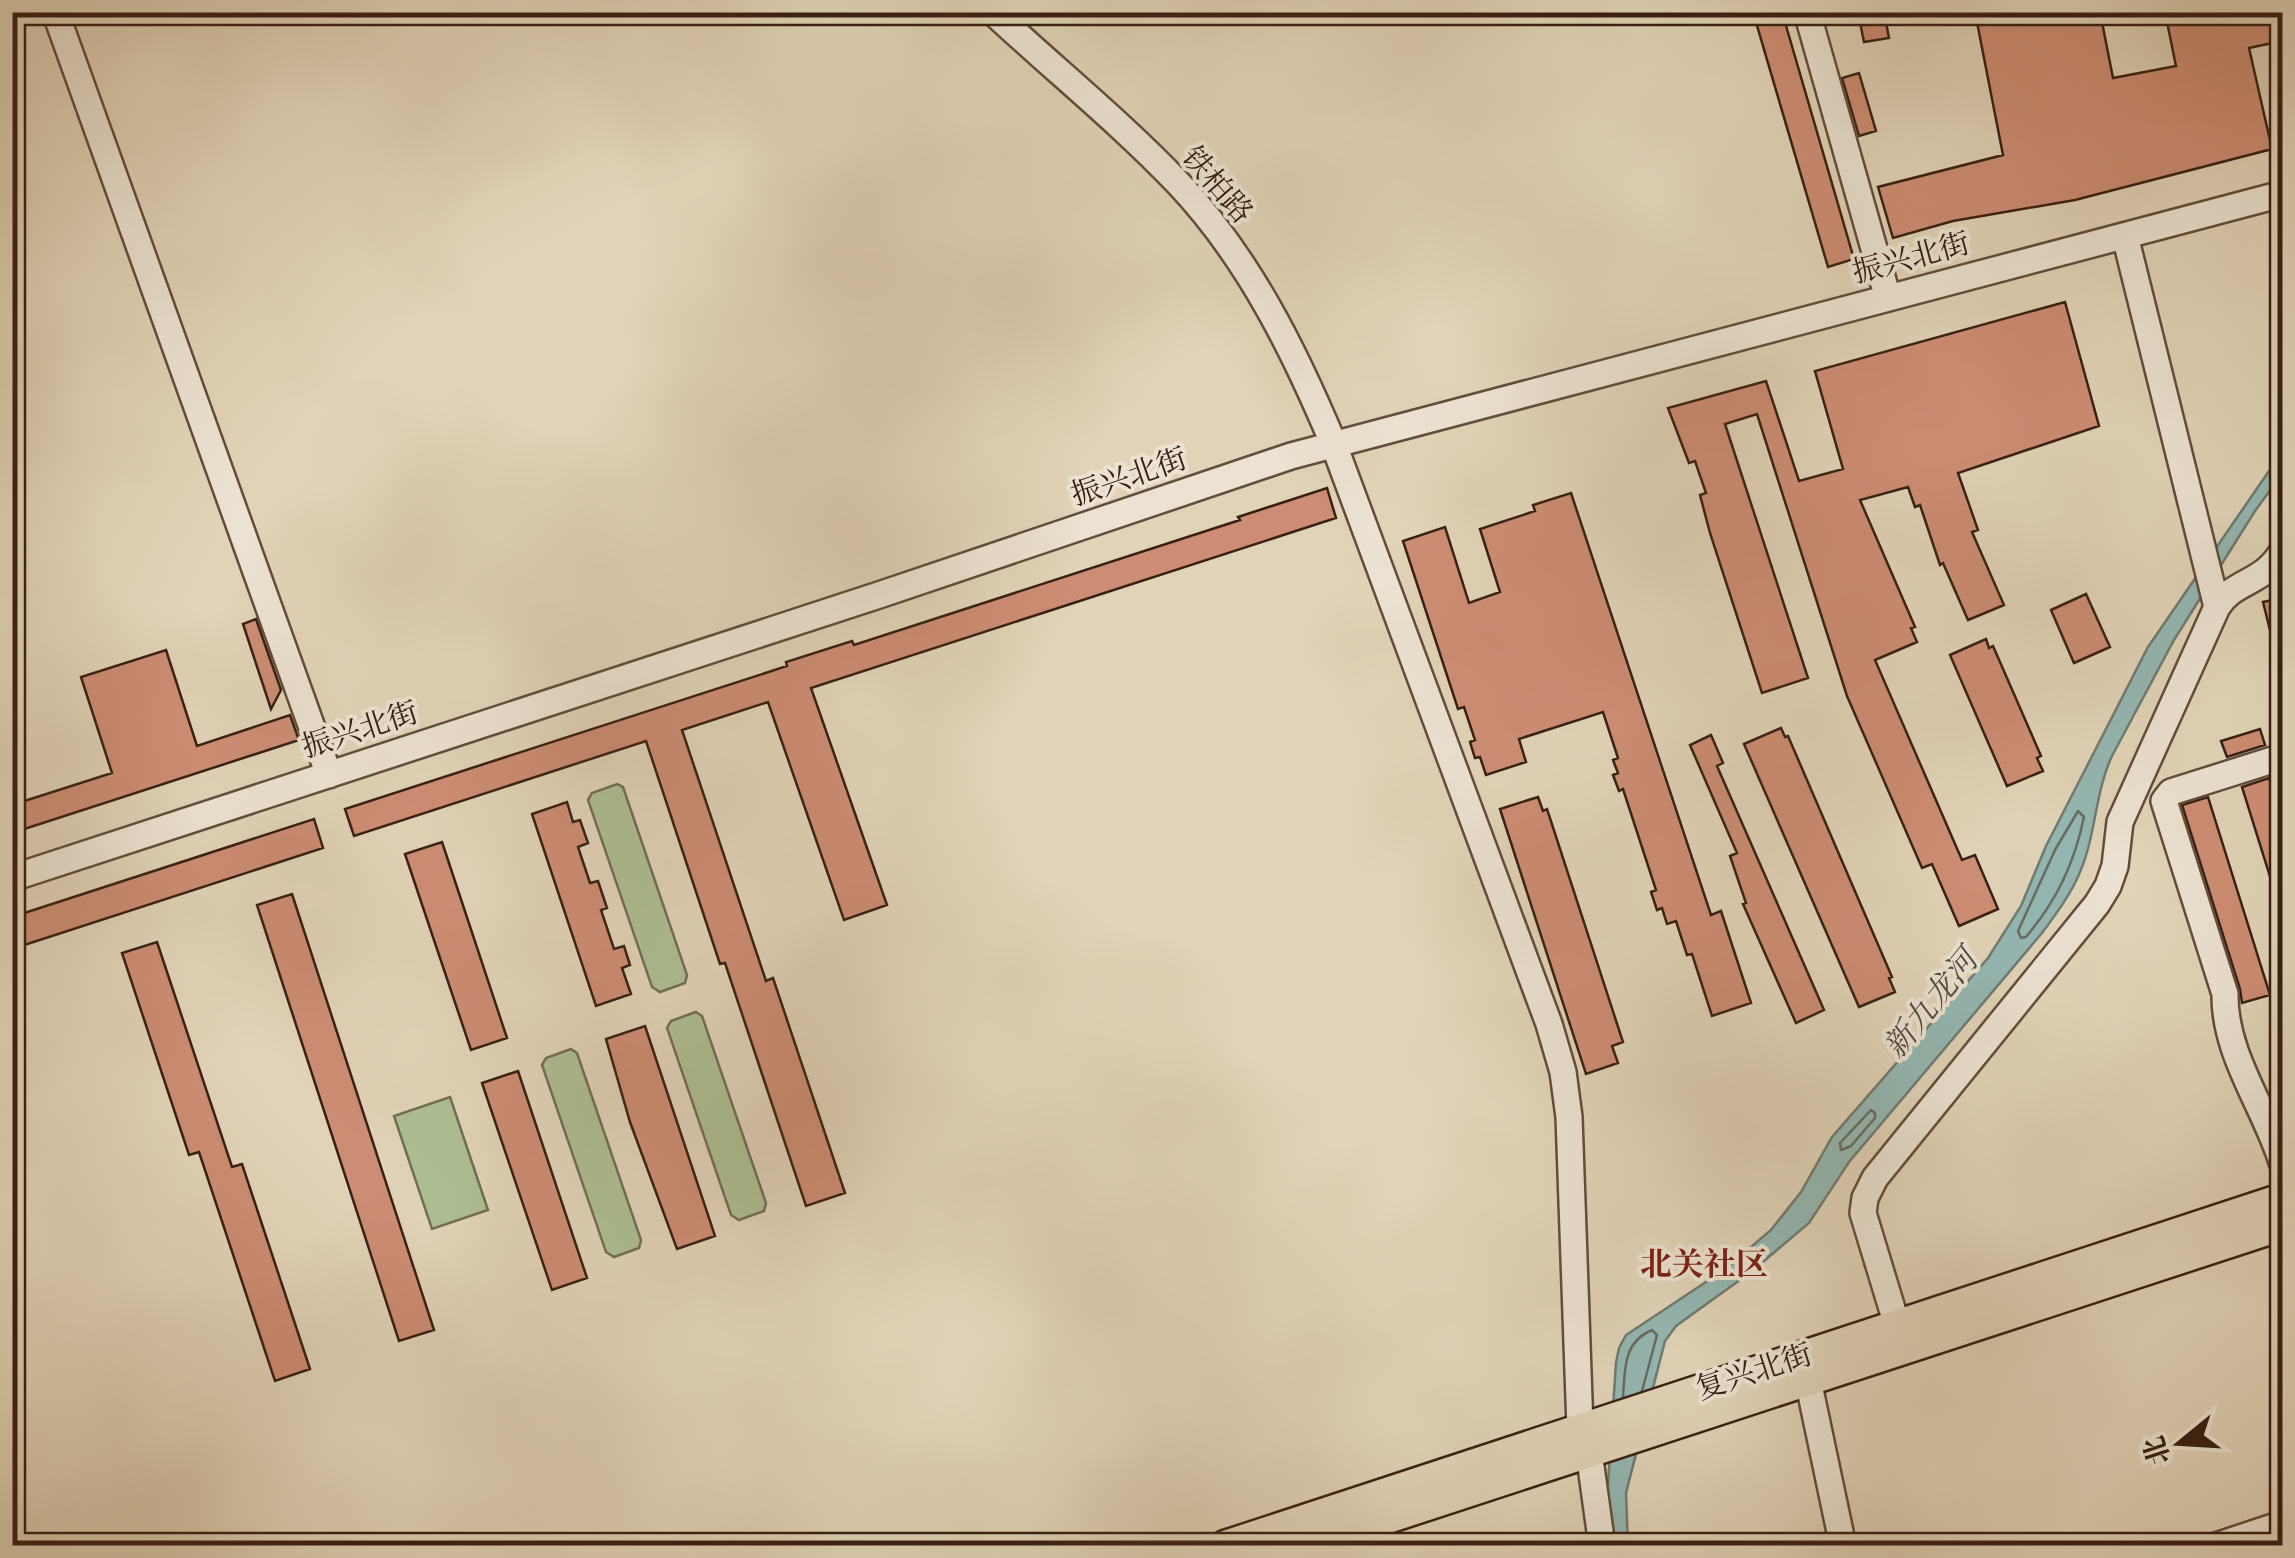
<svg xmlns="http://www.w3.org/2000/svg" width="2295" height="1558" font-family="Cardo,'Noto Serif SC',serif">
<rect width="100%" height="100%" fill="#e1d3b8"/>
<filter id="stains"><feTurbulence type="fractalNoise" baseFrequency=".002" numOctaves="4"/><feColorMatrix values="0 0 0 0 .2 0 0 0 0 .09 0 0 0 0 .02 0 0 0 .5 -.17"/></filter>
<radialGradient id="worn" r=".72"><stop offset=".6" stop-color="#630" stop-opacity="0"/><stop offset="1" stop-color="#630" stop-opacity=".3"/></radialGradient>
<path fill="#adbe93" stroke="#726f53" stroke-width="2.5" d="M 617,784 L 623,787 L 687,975 L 685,983 L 660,992 L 652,987 L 588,800 L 592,793 Z
M 696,1012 L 702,1016 L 766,1203 L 764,1211 L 739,1220 L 731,1215 L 667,1028 L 671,1021 Z
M 571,1049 L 577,1053 L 641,1240 L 639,1248 L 614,1257 L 606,1252 L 542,1065 L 546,1058 Z
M 450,1097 L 488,1210 L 432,1229 L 394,1116 Z"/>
<path fill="#94b7b2" stroke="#6f7b72" stroke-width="2.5" d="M 2282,452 L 2282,474 L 2255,511 L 2174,640 L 2112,756 C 2095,792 2096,835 2080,872 C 2071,894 2056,914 2042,933 L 1849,1162 L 1809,1223 L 1751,1272 L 1676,1326 L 1665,1341 L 1626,1493 L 1628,1545 L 1610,1546 L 1606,1514 L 1616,1363 L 1619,1348 L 1626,1335 L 1724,1270 L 1771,1230 L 1801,1192 L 1832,1137 L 1988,958 L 2021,906 L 2046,846 L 2148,647 Z"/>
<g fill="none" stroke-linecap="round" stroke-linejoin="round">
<path stroke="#666c62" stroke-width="2.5" d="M 2078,811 L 2084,817 C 2074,864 2057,900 2026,937 L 2021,938 L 2018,931 L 2055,850 Z
M 1871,1110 L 1875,1113 L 1875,1118 L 1851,1146 L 1841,1150 L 1840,1143 Z
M 1623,1397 C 1625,1369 1623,1342 1652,1330 L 1657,1335 L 1642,1391"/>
</g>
<path fill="#cd8d74" stroke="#372013" stroke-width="2.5" d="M 1753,12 L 1782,12 L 1854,259 L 1828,267 Z
M 1858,12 L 1884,12 L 1889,38 L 1864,42 Z
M 1975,12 L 2100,12 L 2113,78 L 2176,66 L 2165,12 L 2282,12 L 2282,41 L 2249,48 L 2272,149 L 2075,200 L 1953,221 L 1893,238 L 1878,187 L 2003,155 Z
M 1859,73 L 1876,131 L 1859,136 L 1842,78 Z
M 2065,302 L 2099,426 L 1958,473 L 1978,530 L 1972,532 L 2004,605 L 1968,620 L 1943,563 L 1940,565 L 1920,505 L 1915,507 L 1908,487 L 1860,500 L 1915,627 L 1911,628 L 1917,642 L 1875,660 L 1962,860 L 1975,855 L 1998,909 L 1959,926 L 1932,864 L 1922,868 L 1847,696 L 1757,414 L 1725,424 L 1808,678 L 1762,693 L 1710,533 L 1700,495 L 1706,493 L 1695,461 L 1689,463 L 1668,408 L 1766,381 L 1799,481 L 1843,469 L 1815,371 Z
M 1327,488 L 1336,518 L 811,688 L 887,905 L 844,920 L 768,702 L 682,730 L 766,981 L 773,978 L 845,1193 L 806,1206 L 725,963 L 720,964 L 646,741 L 354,836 L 345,809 L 787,666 L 786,662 L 852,641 L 854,645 L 1240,520 L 1238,517 Z
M 1571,493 L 1711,915 L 1721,911 L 1751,1003 L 1712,1016 L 1692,954 L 1687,955 L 1676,921 L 1667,924 L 1662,908 L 1657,910 L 1651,892 L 1656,890 L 1623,789 L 1619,791 L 1613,775 L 1618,773 L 1613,760 L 1618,758 L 1603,712 L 1519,739 L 1526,762 L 1486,775 L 1480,757 L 1475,758 L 1470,742 L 1475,740 L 1464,707 L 1458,709 L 1403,541 L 1445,527 L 1469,603 L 1500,592 L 1480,529 L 1535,511 L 1533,505 Z
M 2086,594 L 2110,647 L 2074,663 L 2051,610 Z
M 2282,598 L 2282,653 L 2276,654 L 2263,602 Z
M 256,619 L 281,690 L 271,709 L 243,624 Z
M 1986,639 L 1989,648 L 1993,646 L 2041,756 L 2037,758 L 2043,771 L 2007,786 L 1950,655 Z
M 166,650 L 197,746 L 290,715 L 299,740 L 12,833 L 12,805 L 112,773 L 81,677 Z
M 1781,728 L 1785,737 L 1788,736 L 1892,977 L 1889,978 L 1895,992 L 1859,1007 L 1744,744 Z
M 2260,729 L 2265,745 L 2227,757 L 2221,741 Z
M 1711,735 L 1723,763 L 1717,766 L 1824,1010 L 1796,1023 L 1743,904 L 1746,903 L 1730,856 L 1737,853 L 1690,745 Z
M 2269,778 L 2282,821 L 2282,901 L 2278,902 L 2242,787 Z
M 1538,797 L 1543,811 L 1547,809 L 1623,1042 L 1612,1046 L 1618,1063 L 1586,1074 L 1500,809 Z
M 2208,797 L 2270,995 L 2242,1003 L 2240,989 L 2182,805 Z
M 567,802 L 573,822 L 580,820 L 588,843 L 578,847 L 590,883 L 598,881 L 607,908 L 601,910 L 614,949 L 624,946 L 630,965 L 622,968 L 631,994 L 596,1006 L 532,814 Z
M 314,819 L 323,848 L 12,949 L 12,917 Z
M 442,842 L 507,1038 L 471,1050 L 405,854 Z
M 292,894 L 434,1330 L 399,1341 L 257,905 Z
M 157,942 L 232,1167 L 242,1164 L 310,1369 L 275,1381 L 199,1152 L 189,1155 L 122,953 Z
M 645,1026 L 715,1236 L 677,1249 L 630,1122 L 606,1039 Z
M 518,1071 L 587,1278 L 552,1290 L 482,1083 Z"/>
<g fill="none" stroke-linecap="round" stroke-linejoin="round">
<defs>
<path id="minor" d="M 993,12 C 1053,68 1122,124 1178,183 C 1249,258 1295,352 1334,445 L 1549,1024 L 1563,1072 L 1569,1117 L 1580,1428
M 1807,12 L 1888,298
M 56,14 L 329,775
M 2125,236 L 2217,607
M 2282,757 L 2171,792 L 2164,801 L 2225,994 C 2224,1054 2265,1107 2282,1162
M 12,878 L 879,595 L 1291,456 L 2282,194
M 1897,1325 L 1863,1213 L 1865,1198 L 1875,1178 L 2097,904 L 2108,886 L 2115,866 L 2120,822 L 2217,607 C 2234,580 2263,584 2282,552
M 1808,1380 L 1843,1546
M 1589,1452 L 1602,1546
M 2216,1546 L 2282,1524"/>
<path id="major" d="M 1225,1546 L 2282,1199
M 1302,1546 L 2282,1225"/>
</defs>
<use href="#minor" stroke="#624d3c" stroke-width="30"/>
<use href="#major" stroke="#372013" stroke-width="35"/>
<use href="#minor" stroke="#ece2d1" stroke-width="25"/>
<use href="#major" stroke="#e1d3b8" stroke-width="30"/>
</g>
<g text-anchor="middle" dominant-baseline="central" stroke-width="8" stroke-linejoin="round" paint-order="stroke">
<g font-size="30" fill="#372013" stroke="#ece2d1">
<text transform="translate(1217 185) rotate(49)">铁柏路</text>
<text transform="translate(1911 258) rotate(-15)">振兴北街</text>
<text transform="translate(1129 477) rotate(-19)">振兴北街</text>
<text transform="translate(360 730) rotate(-18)">振兴北街</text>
<text transform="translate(1754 1372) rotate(-18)">复兴北街</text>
</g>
<g font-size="32" font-style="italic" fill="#534d43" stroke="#ece2d1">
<text transform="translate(1931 1004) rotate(-51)">新九龙河</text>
</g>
<g font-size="32" font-weight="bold" fill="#7a1f14" stroke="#ece2d1">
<text x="1704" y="1265">北关社区</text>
</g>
</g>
<rect width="2295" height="1558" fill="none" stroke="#e1d3b8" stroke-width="50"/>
<rect x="15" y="15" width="2265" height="1528" fill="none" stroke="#372013" stroke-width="5"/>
<rect x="25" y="25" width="2245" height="1508" fill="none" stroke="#372013" stroke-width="2.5"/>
<g transform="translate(2180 1443) rotate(252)" stroke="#ece2d1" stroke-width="8" paint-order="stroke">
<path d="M0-8L18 38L0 25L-18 38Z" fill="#372013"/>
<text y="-15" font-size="28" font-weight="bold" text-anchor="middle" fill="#372013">北</text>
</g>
<rect width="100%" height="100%" filter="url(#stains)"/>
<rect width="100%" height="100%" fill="url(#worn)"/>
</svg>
